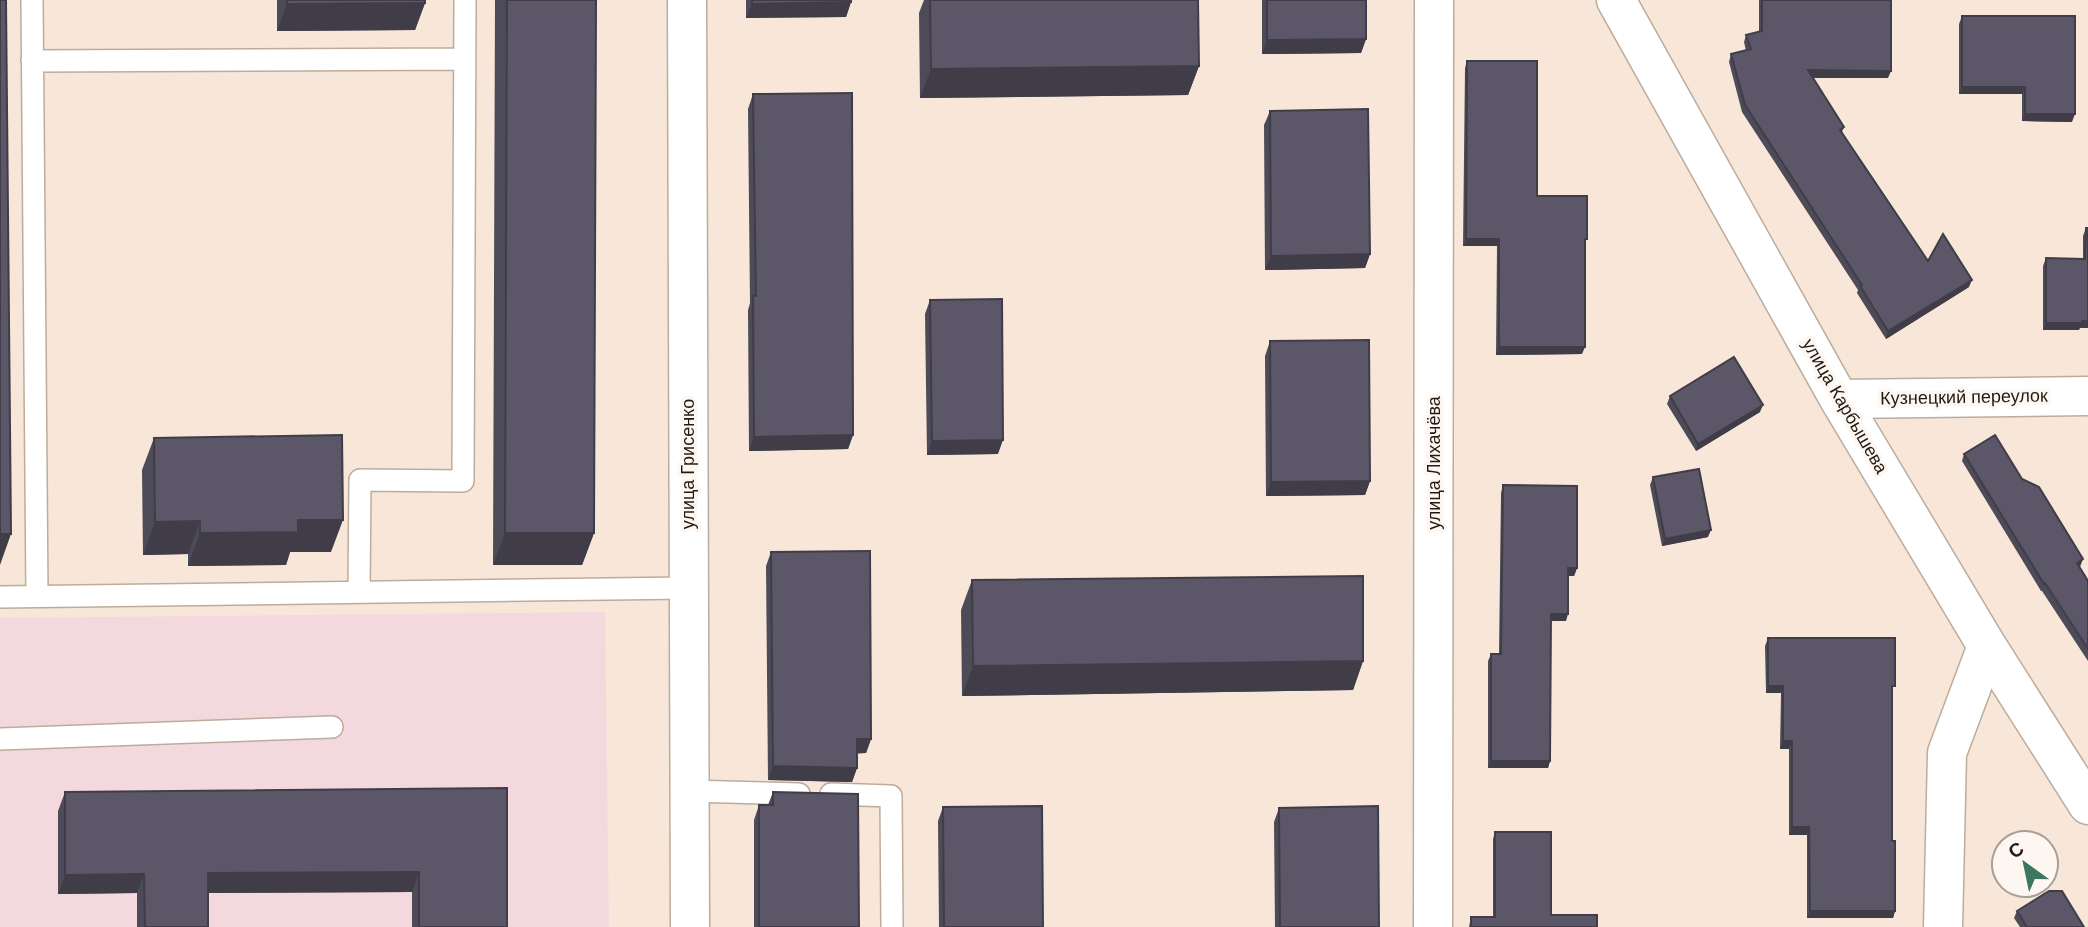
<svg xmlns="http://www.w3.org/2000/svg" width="2088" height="927" font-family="Arial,sans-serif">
<rect width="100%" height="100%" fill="#f8e7d8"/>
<path fill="#f3d9de" d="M 605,612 L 609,927 L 0,927 L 0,618 Z"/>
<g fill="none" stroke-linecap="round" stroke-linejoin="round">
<defs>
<path id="lane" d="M 32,0 L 37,596
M 32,61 L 464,59
M 359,592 L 360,480 L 463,481 L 465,0
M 0,597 L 688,588
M 0,739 L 332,727
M 689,791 L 799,794
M 831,794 L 891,796 L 892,927"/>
<path id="street" d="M 687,0 L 690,927
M 1616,0 L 1839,399 L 1987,646 L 2088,805
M 1839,399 L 2088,396
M 1433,927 L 1434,0
M 1943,927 L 1947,753 L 1987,646"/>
</defs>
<use href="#lane" stroke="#bcac9d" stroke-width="24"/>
<use href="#street" stroke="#bcac9d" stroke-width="41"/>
<use href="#lane" stroke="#fff" stroke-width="21"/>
<use href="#street" stroke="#fff" stroke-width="38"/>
</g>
<path fill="#4e4b59" d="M 277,0 L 425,0 L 425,3 L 415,30 L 277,31 Z
M 495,0 L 596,0 L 594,533 L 582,565 L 493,565 Z
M 746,0 L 851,0 L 851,2 L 846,17 L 746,18 Z
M 924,0 L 930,0 L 1199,66 L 1188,95 L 920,98 L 919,13 Z
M 1262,0 L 1366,0 L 1366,39 L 1361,53 L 1262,54 Z
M 1759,0 L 1891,0 L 1888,78 L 1813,78 L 1844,127 L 1842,132 L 1928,261 L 1969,287 L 1886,339 L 1857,293 L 1858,290 L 1742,112 L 1729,62 L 1731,54 L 1746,51 L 1744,42 L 1746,35 L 1759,32 Z
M 1962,16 L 2072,122 L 2022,121 L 2022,94 L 1959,94 L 1959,24 Z
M 1467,61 L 1537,196 L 1585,243 L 1582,354 L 1496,355 L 1497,246 L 1463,246 L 1465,68 Z
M 753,94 L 853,435 L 848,449 L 749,451 L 748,310 L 750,303 L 748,109 Z
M 1270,111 L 1370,254 L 1365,268 L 1265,270 L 1264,125 Z
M 2086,228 L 2088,228 L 2079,330 L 2043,330 L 2043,266 L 2046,258 L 2083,259 L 2083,236 Z
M 930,300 L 998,454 L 927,455 L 925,314 Z
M 1270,341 L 1370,481 L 1365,495 L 1266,496 L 1265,356 Z
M 1670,396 L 1760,412 L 1696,451 L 1667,404 Z
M 154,438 L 331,552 L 290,552 L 286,565 L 188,566 L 188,554 L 143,555 L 142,470 Z
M 1964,454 L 2022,479 L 2080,567 L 2079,567 L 2088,581 L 2088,661 L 2042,591 L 2041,591 L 1962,461 Z
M 1653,477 L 1708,537 L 1662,546 L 1650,485 Z
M 1503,485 L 1577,568 L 1574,576 L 1568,576 L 1566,621 L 1551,621 L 1550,761 L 1548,768 L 1488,768 L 1488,661 L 1491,654 L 1499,654 L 1501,493 Z
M 771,552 L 871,739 L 866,753 L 857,753 L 857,768 L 852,782 L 768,780 L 766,566 Z
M 972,580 L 1363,661 L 1353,690 L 962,696 L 961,610 Z
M 1768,638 L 1892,693 L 1892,841 L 1895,911 L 1893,918 L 1807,918 L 1807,835 L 1789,835 L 1789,749 L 1780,749 L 1781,693 L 1766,693 L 1765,646 Z
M 507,788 L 507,927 L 412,927 L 412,892 L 208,893 L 208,927 L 137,927 L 137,893 L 58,894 L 58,811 L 65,792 Z
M 773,792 L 859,927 L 754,927 L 754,820 L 759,805 L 768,805 Z
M 943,807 L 1043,927 L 939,927 L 938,821 Z
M 1279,808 L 1379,927 L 1275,927 L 1274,822 Z
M 1495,832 L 1551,915 L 1597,927 L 1469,927 L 1471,917 L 1493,917 L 1493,839 Z
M 2017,911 L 2084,927 L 2020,927 L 2014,918 Z"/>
<path fill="#403d49" d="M 851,2 L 846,17 L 746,18 L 752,4 Z
M 425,3 L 415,30 L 277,31 L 287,4 Z
M 1366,39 L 1361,53 L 1262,54 L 1267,40 Z
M 1199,66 L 1188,95 L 920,98 L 931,69 Z
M 1808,70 L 1891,71 L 1888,78 L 1806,78 Z
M 1962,87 L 2025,87 L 2022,94 L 1959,94 Z
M 2025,114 L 2075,114 L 2072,122 L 2022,121 Z
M 1466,239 L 1499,239 L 1497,246 L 1463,246 Z
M 1370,254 L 1365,268 L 1265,270 L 1271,256 Z
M 1972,280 L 1969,287 L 1886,339 L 1888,331 Z
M 2082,321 L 2088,321 L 2088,328 L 2080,328 L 2079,330 L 2043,330 L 2046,323 Z
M 1499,347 L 1585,347 L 1582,354 L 1496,355 Z
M 1763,405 L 1760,412 L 1696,451 L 1698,444 Z
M 853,435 L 848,449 L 749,451 L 754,437 Z
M 1003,440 L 998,454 L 927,455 L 932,441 Z
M 1370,481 L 1365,495 L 1266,496 L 1271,482 Z
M 298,520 L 343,520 L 331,552 L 290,552 L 286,565 L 188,566 L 200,533 Z
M 200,521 L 188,554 L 143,555 L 155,522 Z
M 1711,530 L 1708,537 L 1662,546 L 1665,539 Z
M 505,533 L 594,533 L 582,565 L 493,565 Z
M 0,534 L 11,534 L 0,565 Z
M 2083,559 L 2080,567 L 2074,571 L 2077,563 Z
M 1568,568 L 1577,568 L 1574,576 L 1566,576 Z
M 1551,614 L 1568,614 L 1566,621 L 1548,621 Z
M 1363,661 L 1353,690 L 962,696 L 973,666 Z
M 1768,686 L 1783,686 L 1781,693 L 1766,693 Z
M 857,739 L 871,739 L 866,753 L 852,754 Z
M 1783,741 L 1792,741 L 1789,749 L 1780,749 Z
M 1491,761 L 1550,761 L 1548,768 L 1488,768 Z
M 773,766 L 857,768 L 852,782 L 768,780 Z
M 1792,827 L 1809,827 L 1807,835 L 1789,835 Z
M 419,872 L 412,892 L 200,893 L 208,873 Z
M 144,874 L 137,893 L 58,894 L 65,875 Z
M 1810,911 L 1895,911 L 1893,918 L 1807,918 Z"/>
<path fill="#5b5768" stroke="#403d49" stroke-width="2" d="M 0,0 L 6,0 L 11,534 L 0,534 Z
M 287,0 L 425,0 L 425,3 L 287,4 Z
M 507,0 L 596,0 L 594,533 L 505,533 Z
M 752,0 L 851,0 L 851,2 L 752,4 Z
M 930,0 L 1198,0 L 1199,66 L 931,69 Z
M 1267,0 L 1366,0 L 1366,39 L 1267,40 Z
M 1762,0 L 1891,0 L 1891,71 L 1808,70 L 1844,127 L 1840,130 L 1928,261 L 1943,234 L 1972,280 L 1888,331 L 1860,286 L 1862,285 L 1745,105 L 1731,54 L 1751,49 L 1746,35 L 1762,31 Z
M 1962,16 L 2075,16 L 2075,114 L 2025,114 L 2025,87 L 1962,87 Z
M 1467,61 L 1537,61 L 1537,196 L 1587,196 L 1587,239 L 1585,239 L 1585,347 L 1499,347 L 1499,239 L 1466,239 Z
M 852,93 L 853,435 L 754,437 L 753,296 L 756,296 L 753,94 Z
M 1368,109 L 1370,254 L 1271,256 L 1270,111 Z
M 2086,228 L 2088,228 L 2088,321 L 2082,321 L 2082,323 L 2046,323 L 2046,258 L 2085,259 Z
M 1002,299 L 1003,440 L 932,441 L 930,300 Z
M 1369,340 L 1370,481 L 1271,482 L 1270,341 Z
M 1734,357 L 1763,405 L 1698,444 L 1670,396 Z
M 342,435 L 343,520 L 298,520 L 298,532 L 200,533 L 200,521 L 155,522 L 154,438 Z
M 1995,435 L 2022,479 L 2039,487 L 2083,559 L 2077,563 L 2088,581 L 2088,649 L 2045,583 L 2044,584 L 1964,454 Z
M 1699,469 L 1711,530 L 1665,539 L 1653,477 Z
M 1503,485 L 1577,486 L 1577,568 L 1568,568 L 1568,614 L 1551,614 L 1550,761 L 1491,761 L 1491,654 L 1501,654 Z
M 870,551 L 871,739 L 857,739 L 857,768 L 773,766 L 771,552 Z
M 1363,576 L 1363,661 L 973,666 L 972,580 Z
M 1768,638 L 1895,638 L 1895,686 L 1892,686 L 1892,841 L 1895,841 L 1895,911 L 1810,911 L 1809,827 L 1792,827 L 1792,741 L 1783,741 L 1783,686 L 1768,686 Z
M 507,788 L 507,927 L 419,927 L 419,872 L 208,873 L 208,927 L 145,927 L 144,874 L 65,875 L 65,792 Z
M 773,792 L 858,794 L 859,927 L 759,927 L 759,805 L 773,805 Z
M 1042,806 L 1043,927 L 944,927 L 943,807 Z
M 1378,806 L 1379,927 L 1280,927 L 1279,808 Z
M 1495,832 L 1551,832 L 1551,915 L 1597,915 L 1597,927 L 1471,927 L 1471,917 L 1495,917 Z
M 2049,891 L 2062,891 L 2084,927 L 2027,927 L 2017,911 Z"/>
<g text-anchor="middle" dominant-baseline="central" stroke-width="7" stroke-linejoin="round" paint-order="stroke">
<g font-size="18" fill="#211b16" stroke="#fef7f1">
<text transform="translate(1964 397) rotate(-1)">Кузнецкий переулок</text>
<text transform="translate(1845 406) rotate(60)">улица Карбышева</text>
<text transform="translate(1434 463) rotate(-90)">улица Лихачёва</text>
<text transform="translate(688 464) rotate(-90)">улица Грисенко</text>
</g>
</g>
<g transform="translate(2025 864) rotate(327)"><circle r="33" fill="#fef7f1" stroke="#a69f99" stroke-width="2"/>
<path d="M0-5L12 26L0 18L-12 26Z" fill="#3b7761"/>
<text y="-10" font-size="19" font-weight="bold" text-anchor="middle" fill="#211b16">С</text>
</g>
</svg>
